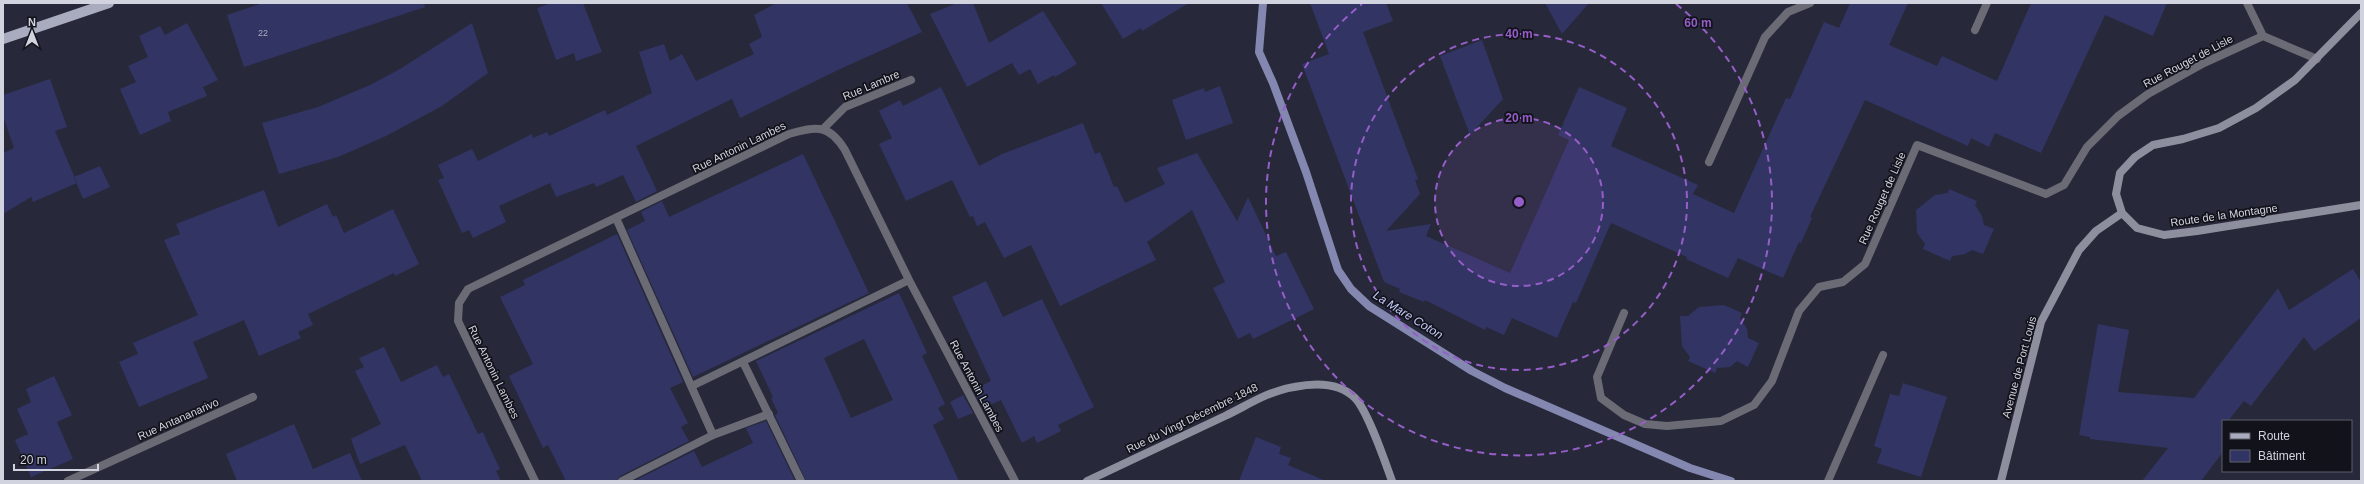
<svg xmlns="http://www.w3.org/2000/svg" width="2364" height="484" font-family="Helvetica,sans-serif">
<rect width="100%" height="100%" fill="#27293a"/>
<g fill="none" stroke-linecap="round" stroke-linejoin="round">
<path stroke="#8488b0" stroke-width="8" d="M 1263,3 L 1259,52 L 1273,83 L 1306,172 L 1338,270 L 1351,289 L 1369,306 L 1472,371 L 1505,388 L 1690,468 L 1731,481"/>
</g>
<path fill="#323464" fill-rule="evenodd" d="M 263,3 L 424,3 L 425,7 L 244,67 L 227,15 Z
M 551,3 L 583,3 L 602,52 L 576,61 L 574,53 L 556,60 L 537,8 Z
M 776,3 L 907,3 L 922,32 L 838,70 L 740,118 L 732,99 L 636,146 L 657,191 L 636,202 L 623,175 L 596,187 L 594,183 L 556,197 L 550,183 L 499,206 L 506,222 L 473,238 L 469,230 L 462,233 L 438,180 L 444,178 L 438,165 L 472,149 L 478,161 L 532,134 L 533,138 L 547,132 L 549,136 L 605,110 L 607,115 L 652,93 L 639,52 L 664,44 L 670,61 L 682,54 L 696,81 L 754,54 L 749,44 L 762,37 L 754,15 Z
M 957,3 L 973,3 L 989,43 L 1043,11 L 1077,64 L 1055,77 L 1054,75 L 1038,84 L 1030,69 L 1019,75 L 1012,63 L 967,87 L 930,14 Z
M 1101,3 L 1189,3 L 1142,31 L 1141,28 L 1123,39 Z
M 1310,3 L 1386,3 L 1393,21 L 1363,32 L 1418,179 L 1415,180 L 1420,194 L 1386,231 L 1431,224 L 1426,236 L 1510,273 L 1569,140 L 1558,135 L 1579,87 L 1627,108 L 1611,146 L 1698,185 L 1693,194 L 1734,213 L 1786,98 L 1790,99 L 1824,22 L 1839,28 L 1850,3 L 1908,3 L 1889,45 L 1937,66 L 1942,56 L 1997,81 L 2031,3 L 2167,3 L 2153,36 L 2105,15 L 2041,153 L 1995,133 L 1989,147 L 1971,138 L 1968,146 L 1865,100 L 1810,217 L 1812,218 L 1801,243 L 1799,242 L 1783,278 L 1738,258 L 1728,278 L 1686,259 L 1687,257 L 1611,223 L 1576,303 L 1573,302 L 1557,338 L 1512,318 L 1504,335 L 1486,327 L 1485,330 L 1425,300 L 1424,302 L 1399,292 L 1400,289 L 1384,282 L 1302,64 L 1329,54 Z
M 1545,3 L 1589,3 L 1562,34 Z
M 187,23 L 218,80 L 203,87 L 207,96 L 168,112 L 171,121 L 140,135 L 120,89 L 136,82 L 128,66 L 148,57 L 139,36 L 160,26 L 165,35 Z
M 472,23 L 488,73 L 442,106 L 386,136 L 338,157 L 279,174 L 262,123 L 318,107 L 370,85 L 400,69 Z
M 1482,40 L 1503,99 L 1470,135 L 1440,56 Z
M 50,79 L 67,127 L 55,131 L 77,183 L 33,202 L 31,197 L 3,214 L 3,153 L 14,148 L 3,116 L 3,95 Z
M 1220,86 L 1233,123 L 1186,140 L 1172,100 L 1204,88 L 1205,92 Z
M 941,87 L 979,166 L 1002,154 L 1083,123 L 1095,154 L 1100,152 L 1114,187 L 1117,186 L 1125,203 L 1165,184 L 1157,168 L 1197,153 L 1237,221 L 1248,197 L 1276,256 L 1286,252 L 1314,309 L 1253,339 L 1250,333 L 1238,339 L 1213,288 L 1225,282 L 1192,210 L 1147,242 L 1156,260 L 1060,306 L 1031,245 L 1004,258 L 985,222 L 977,226 L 973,216 L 970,217 L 952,180 L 906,201 L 879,144 L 892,138 L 879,111 L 900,100 L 903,106 Z
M 803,154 L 869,293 L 693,377 L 627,230 L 645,221 L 641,212 L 662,201 L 669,217 Z
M 100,166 L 110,187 L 83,199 L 74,177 Z
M 1949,189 L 1977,201 L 1975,205 L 1982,216 L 1984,225 L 1994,229 L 1983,254 L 1972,250 L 1965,254 L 1952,256 L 1950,261 L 1923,249 L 1925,244 L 1917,233 L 1916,210 L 1935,195 L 1948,193 Z
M 264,190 L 278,227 L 327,204 L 333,217 L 336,215 L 344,233 L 393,209 L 419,264 L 395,276 L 394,273 L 308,314 L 313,325 L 298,332 L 301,338 L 259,356 L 244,320 L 193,342 L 208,378 L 139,407 L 119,362 L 138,354 L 133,343 L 198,315 L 164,240 L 180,234 L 176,224 Z
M 617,234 L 683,382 L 670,388 L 688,423 L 681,427 L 689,441 L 620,476 L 617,481 L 566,481 L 548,445 L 543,448 L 509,376 L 533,364 L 500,297 L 525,285 L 523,280 Z
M 2353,269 L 2361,282 L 2361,318 L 2314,351 L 2304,337 L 2251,406 L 2244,401 L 2228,421 L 2223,421 L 2223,452 L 2201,481 L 2142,481 L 2168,448 L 2090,439 L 2090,437 L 2079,435 L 2098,324 L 2129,330 L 2118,392 L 2194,398 L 2278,288 L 2289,310 Z
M 986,281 L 1003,317 L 1042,299 L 1094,407 L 1058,425 L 1061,431 L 1037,443 L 1034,436 L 1022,443 L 1001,400 L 983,408 L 973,390 L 991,381 L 952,297 Z
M 899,293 L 927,353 L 922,356 L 945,404 L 938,408 L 944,419 L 933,425 L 959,481 L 806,481 L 775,415 L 778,413 L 771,398 L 773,397 L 756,361 ZM 864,339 L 893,400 L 851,418 L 824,358 Z
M 1724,305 L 1742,313 L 1740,318 L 1747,329 L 1748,338 L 1759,343 L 1748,367 L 1737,361 L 1730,367 L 1717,368 L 1715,373 L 1688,361 L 1690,357 L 1682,346 L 1680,316 L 1688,316 L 1699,307 Z
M 384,347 L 401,382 L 437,365 L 443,377 L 449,374 L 478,434 L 483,432 L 488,444 L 500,469 L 496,471 L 501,481 L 422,481 L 405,445 L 360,464 L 351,439 L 381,424 L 355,371 L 364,367 L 359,358 Z
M 54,376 L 72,415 L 57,422 L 73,459 L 31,477 L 15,440 L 28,434 L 17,409 L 31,402 L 26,389 Z
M 1903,383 L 1947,397 L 1921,477 L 1877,463 L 1882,449 L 1874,446 L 1890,394 L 1899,396 Z
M 963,395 L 973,413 L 958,419 L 950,402 Z
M 766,421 L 795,481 L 634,481 L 694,451 L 702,467 L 753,443 L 746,428 Z
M 294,424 L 313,469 L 350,453 L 362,481 L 237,481 L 226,454 Z
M 1256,437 L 1281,447 L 1279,454 L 1291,458 L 1288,465 L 1326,481 L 1239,481 Z"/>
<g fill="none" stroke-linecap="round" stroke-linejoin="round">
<path stroke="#6a6b74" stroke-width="8" d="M 2247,3 L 2263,36
M 1975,30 L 1987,3
M 2263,36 L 2317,59
M 824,128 L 845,107 L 911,80
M 1709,162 L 1765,37 L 1788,12 L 1810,3
M 616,218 L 713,435
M 1624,313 L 1597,377 L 1601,398 L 1624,415 L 1645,424 L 1667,426 L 1721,421 L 1754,405 L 1772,381 L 1799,311 L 1819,287 L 1843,282 L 1865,264 L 1917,145 L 2046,194 L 2064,185 L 2087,147 L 2118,116 L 2148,94 L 2204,63 L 2263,36
M 743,362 L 801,481
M 692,386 L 909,280
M 68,481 L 253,397
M 535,481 L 458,321 L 459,303 L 468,289 L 789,134 C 817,126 829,124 845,150 L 909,280 L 1015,481
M 622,481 L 713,435 L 769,414
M 1828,481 L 1883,355"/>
<path stroke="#8d8f9e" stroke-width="8" d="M 2361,13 L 2295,80 L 2256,108 L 2219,128 L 2183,139 L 2153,145 L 2135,157 L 2120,173 L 2116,194 L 2122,213 L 2137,228 L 2164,235 L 2197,231 L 2361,205
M 1087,481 C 1133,459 1179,438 1225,416 C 1248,405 1268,391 1294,387 C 1314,383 1339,382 1355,398 C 1368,411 1385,462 1392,481
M 2001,481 L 2041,322 L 2079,250 L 2096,231 L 2122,213"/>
<path stroke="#a9abbe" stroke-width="10" d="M 3,39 L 109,3"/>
</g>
<circle cx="1519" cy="202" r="84" fill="#955ec8" fill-opacity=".12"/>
<g fill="none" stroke="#955ec8" stroke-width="2" stroke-dasharray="7 5">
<circle cx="1519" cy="202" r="84"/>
<circle cx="1519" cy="202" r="168"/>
<path d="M1676 4A253 253 0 1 1 1362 4"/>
</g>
<g text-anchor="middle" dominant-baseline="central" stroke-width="3.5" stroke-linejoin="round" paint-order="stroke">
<g font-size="9" fill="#a9abc0">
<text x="263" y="33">22</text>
</g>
<g font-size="11" fill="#d1d3de" stroke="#11121a">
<text transform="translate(2188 61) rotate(-28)">Rue Rouget de Lisle</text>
<text transform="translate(871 85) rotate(-23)">Rue Lambre</text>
<text transform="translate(739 147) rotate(-26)">Rue Antonin Lambes</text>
<text transform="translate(1882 198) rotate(-66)">Rue Rouget de Lisle</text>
<text transform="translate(2224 215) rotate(-8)">Route de la Montagne</text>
<text transform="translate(2019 367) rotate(-75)">Avenue de Port Louis</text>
<text transform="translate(494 372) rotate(64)">Rue Antonin Lambes</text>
<text transform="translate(977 386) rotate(62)">Rue Antonin Lambes</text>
<text transform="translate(1192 418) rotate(-26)">Rue du Vingt Décembre 1848</text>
<text transform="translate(178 419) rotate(-24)">Rue Antananarivo</text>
</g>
<g font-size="12" font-style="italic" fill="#c4cafa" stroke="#11121a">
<text transform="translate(1408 315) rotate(32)">La Mare Coton</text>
</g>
</g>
<circle cx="1519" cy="202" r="6" fill="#955ec8" stroke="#11121a" stroke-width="2"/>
<g font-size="12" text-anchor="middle" font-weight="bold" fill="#955ec8" stroke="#11121a" stroke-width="3.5" stroke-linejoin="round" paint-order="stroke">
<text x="1698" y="27">60 m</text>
<text x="1519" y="38">40 m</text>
<text x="1519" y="122">20 m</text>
</g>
<rect width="2364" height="484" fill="none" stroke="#d1d3de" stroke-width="8"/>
<rect x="2222" y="420" width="130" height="52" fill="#11121a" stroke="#5e5f68"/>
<rect x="2230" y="433" width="20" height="6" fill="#a9abbe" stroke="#5e5f68"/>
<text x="2258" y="440" font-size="12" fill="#d1d3de">Route</text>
<rect x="2230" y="450" width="20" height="12" fill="#323464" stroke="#5e5f68"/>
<text x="2258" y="460" font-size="12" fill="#d1d3de">Bâtiment</text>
<g transform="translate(32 32)" stroke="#11121a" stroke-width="3" paint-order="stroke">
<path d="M0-3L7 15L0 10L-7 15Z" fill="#d1d3de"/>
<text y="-6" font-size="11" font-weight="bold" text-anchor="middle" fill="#d1d3de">N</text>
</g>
<path d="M14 464v6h84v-6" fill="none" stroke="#d1d3de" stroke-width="2"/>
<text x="20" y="464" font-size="12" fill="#d1d3de" stroke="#11121a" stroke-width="3" paint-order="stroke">20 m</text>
</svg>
